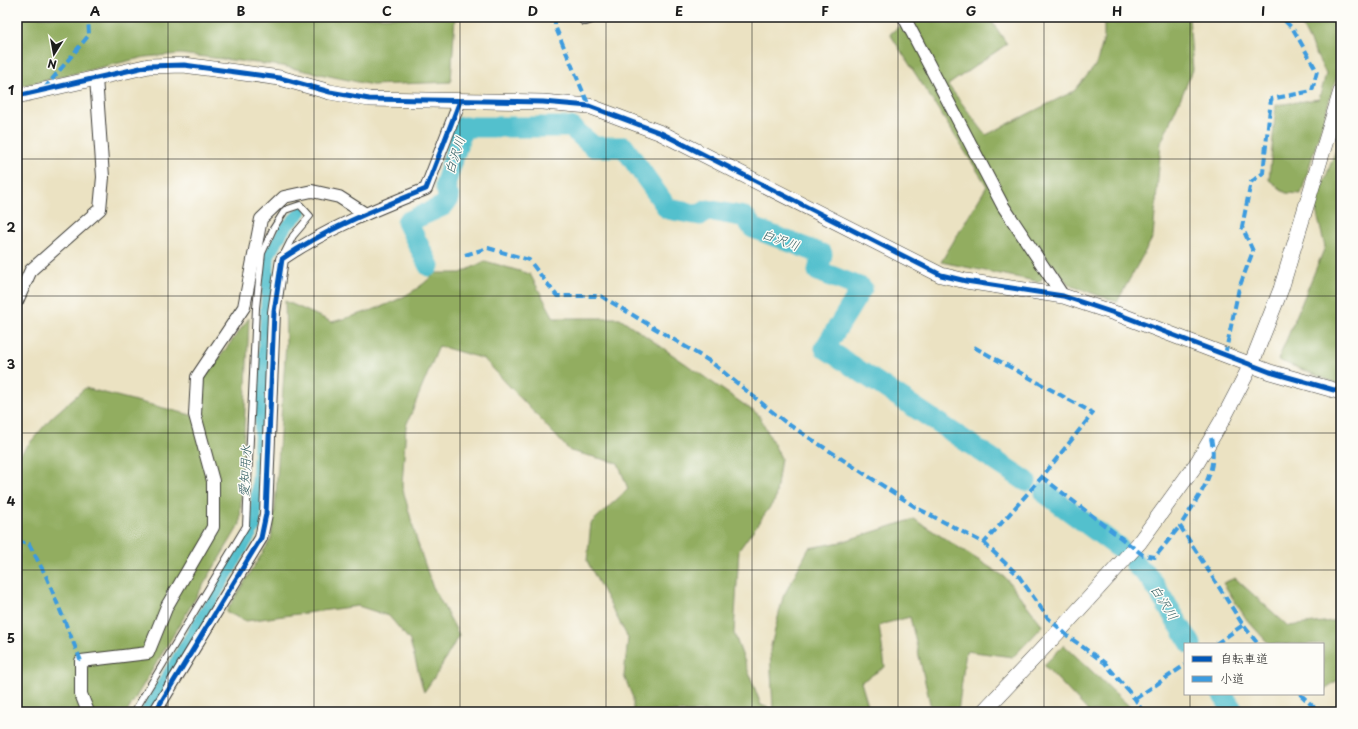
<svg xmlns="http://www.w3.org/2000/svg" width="1358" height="729" font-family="'Playpen Sans','Klee One',sans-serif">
<rect width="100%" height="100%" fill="#fdfcf7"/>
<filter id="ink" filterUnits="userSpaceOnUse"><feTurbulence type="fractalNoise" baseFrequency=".025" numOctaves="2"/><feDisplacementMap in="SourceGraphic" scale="8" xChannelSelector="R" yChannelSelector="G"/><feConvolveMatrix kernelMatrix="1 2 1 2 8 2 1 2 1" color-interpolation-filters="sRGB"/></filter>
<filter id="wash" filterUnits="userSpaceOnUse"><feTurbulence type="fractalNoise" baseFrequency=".012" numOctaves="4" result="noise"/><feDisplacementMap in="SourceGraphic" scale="16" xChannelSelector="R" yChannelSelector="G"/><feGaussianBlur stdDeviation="0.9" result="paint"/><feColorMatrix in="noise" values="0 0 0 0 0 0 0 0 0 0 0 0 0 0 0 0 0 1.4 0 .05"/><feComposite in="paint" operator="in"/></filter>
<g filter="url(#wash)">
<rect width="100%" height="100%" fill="#ebe2c2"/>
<path fill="#92ad60" stroke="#57643e" d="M 17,17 L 455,17 L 451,82 L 372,85 L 282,66 L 180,54 L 145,57 L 17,87 Z
M 910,17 L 989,17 L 1007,44 L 948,85 L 986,135 L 1074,91 L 1096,65 L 1104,38 L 1104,17 L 1189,17 L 1193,70 L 1161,143 L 1153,237 L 1117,302 L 1069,285 L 1051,262 L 1040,282 L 941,262 L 987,186 L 890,34 Z
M 1301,17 L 1341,17 L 1341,62 L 1301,194 L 1286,193 L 1269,180 L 1276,105 L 1319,99 L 1326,74 L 1300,22 Z
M 1341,136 L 1341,311 L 1337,349 L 1341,350 L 1341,385 L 1278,360 L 1325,247 L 1315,206 Z
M 485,261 L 530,274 L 554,318 L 620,318 L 759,415 L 781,458 L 775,500 L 739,550 L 734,633 L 761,705 L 773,710 L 770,650 L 783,597 L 809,548 L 841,542 L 914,519 L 1005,577 L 1043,626 L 1013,657 L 966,651 L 958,712 L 932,712 L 910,617 L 879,625 L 885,667 L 861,682 L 870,712 L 633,712 L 633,698 L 624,676 L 628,638 L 587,561 L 591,523 L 628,489 L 618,463 L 570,451 L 484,359 L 439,346 L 406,426 L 402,486 L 417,541 L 432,585 L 459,635 L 438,672 L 424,692 L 410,641 L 389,616 L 358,606 L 246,621 L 226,612 L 271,539 L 275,508 L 286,343 L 285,301 L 332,322 C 368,312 409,301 435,273 L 461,273 Z
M 249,318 L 240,524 L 127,712 L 17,712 L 17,458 L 51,418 L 85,388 L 203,418 L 204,378 Z
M 1235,578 L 1288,626 L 1341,620 L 1341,678 L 1323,690 L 1323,644 L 1269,644 L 1247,620 L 1223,583 Z
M 1064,645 L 1128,705 L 1132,712 L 1089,712 L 1044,665 Z"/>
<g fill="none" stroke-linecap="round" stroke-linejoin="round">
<path stroke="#53c0cd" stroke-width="12" d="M 146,712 L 255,527 L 269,255 L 285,228 L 301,212"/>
<path stroke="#53c0cd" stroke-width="21" d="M 429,266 L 407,222 L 443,206 L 449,198 L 445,185 L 463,127 L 571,127 L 594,147 L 624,147 L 668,209 L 700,215 L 708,210 L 745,217 L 753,228 L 822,254 L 818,271 L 862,288 L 825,348 L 1026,481
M 1045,493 L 1118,547
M 1135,564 L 1150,578 L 1191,644
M 1222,694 L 1234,712"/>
</g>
</g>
<g filter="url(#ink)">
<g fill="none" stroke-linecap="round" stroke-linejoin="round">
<defs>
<path id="service" d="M 134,712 L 246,526 L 256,308 L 262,253 L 273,229 L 285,210 L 300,205 L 310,216 L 293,236 L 283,256"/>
<path id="minor" d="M 584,17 L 585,19 L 591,17
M 904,17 L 1003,206 L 1063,296
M 17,301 L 31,270 L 100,209 L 103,177 L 96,78
M 88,712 L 81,694 L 81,661 L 148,653 L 167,606 L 213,527 L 213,481 L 195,415 L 197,377 L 244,307 L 261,219 L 284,197 L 312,191 L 339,197 L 364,213
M 155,712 L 261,538 L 266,514 L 274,312 L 282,259 C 326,229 376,209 426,189 L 460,101"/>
<path id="tertiary" d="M 17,96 L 149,66 L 184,65 L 280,78 L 330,92 L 369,99 L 543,102 L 589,106 L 661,133 L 941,275 L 966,281 L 1063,296 L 1123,316 L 1270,372 L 1341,392
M 983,712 L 1063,627 L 1139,543 L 1197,463 L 1224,417 L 1251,365 L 1281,289 L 1341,91"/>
</defs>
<use href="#service" stroke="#3b3a35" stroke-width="8"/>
<use href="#minor" stroke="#3b3a35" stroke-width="14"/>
<use href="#tertiary" stroke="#3b3a35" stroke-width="16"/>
<use href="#service" stroke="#fff" stroke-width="6"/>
<use href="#minor" stroke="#fff" stroke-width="12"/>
<use href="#tertiary" stroke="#fff" stroke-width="15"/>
<path stroke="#3c9bdf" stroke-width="4" stroke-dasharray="8 4" stroke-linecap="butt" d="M 555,17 L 555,26 L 589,106
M 44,89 L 89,35 L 88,17
M 465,255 L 488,248 L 529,260 L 557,296 L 601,296 L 711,362 L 785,422 L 917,508 L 984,543 L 1018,575 L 1048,618 L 1069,637 L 1105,663 L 1135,699 L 1143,712
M 974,347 L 1093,413 L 1042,477 L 984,543
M 1225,355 L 1239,288 L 1253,251 L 1242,227 L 1251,182 L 1263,173 L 1271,99 L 1312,91 L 1317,71 L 1293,29 L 1281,17
M 1211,438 C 1219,474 1198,497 1180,526 L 1243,625 L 1258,644
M 1042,477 L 1143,555 L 1155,557 L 1180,526
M 17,541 L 29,544 L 46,576 L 81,661
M 1216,644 L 1243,625
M 1300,694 L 1319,712
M 1135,699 L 1185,665"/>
<defs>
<path id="cycleway" d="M 17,96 L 149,66 L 184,65 L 280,78 L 330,92 L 369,99 L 543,102 L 589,106 L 661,133 L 941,275 L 966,281 L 1063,296 L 1123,316 L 1270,372 L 1341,392
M 155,712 L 261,538 L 266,514 L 274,312 L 282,259 C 326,229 376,209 426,189 L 460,101"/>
</defs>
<use href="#cycleway" stroke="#fdfcf7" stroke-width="8"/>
<use href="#cycleway" stroke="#0057b8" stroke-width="5"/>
</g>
</g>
<path fill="none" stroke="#1c1c1c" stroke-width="1" stroke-opacity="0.55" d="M 168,17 L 168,712M 314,17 L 314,712M 460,17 L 460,712M 606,17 L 606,712M 752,17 L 752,712M 898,17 L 898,712M 1044,17 L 1044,712M 1190,17 L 1190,644M 17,159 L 1341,159M 17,296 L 1341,296M 17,433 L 1341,433M 17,570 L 1341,570M 1190,694 L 1190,712"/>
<g text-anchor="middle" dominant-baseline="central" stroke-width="3" stroke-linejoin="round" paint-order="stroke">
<g font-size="13" font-style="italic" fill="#325e63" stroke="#fdfcf7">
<text transform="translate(454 155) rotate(-72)">白沢川</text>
<text transform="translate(781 239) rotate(20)">白沢川</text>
<text transform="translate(244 471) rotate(-87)">愛知用水</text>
<text transform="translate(1165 602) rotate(58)">白沢川</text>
</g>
</g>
<rect width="1358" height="729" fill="none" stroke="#fdfcf7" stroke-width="44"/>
<rect x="1184" y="643" width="140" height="52" fill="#fdfcf7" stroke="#a3a29f"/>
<rect x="1192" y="656" width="20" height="6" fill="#0057b8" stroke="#a3a29f"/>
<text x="1220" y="663" font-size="12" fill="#1c1c1c">自転車道</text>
<rect x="1192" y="676" width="20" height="6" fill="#3c9bdf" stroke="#a3a29f"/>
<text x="1220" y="683" font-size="12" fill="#1c1c1c">小道</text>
<g transform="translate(54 54) rotate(191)" stroke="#fdfcf7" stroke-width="3" paint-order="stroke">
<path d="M0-3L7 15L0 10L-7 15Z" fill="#1c1c1c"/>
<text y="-6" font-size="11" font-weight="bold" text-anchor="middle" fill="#1c1c1c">N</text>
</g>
<rect x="22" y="22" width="1314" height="685" fill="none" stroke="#1c1c1c" stroke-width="1.5"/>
<g font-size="13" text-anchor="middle" font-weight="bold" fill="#1c1c1c">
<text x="95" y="16">A</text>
<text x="241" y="16">B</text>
<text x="387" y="16">C</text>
<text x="533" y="16">D</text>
<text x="679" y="16">E</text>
<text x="825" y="16">F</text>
<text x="971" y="16">G</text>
<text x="1117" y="16">H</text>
<text x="1263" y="16">I</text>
<text x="11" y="95">1</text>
<text x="11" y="232">2</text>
<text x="11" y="369">3</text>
<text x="11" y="506">4</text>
<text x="11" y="643">5</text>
</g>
</svg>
